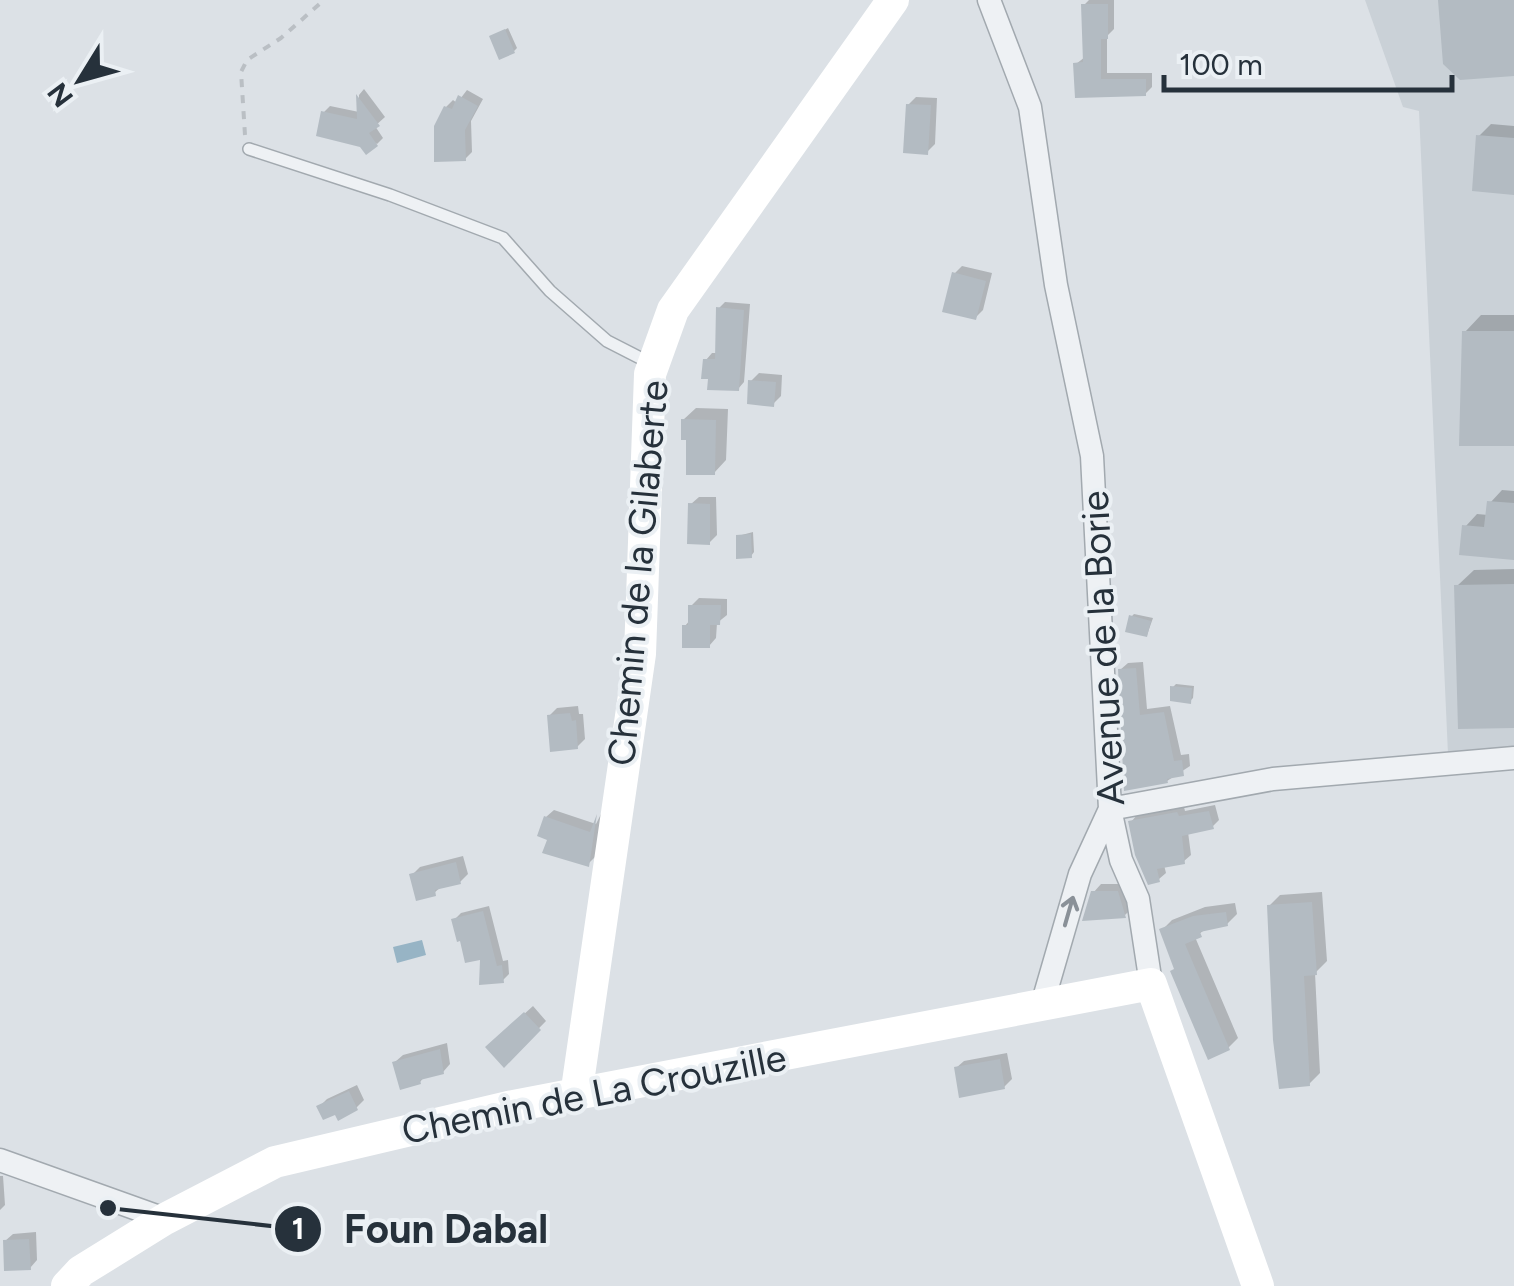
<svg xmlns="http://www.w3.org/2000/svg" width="1514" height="1286" font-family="Figtree,sans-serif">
<rect width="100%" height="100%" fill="#dce1e6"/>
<path fill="#cad1d7" d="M 1365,0 L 1514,0 L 1514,762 L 1448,754 L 1419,111 L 1403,107 Z"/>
<path fill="#97b4c5" d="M 422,940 L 426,955 L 397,963 L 393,947 Z"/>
<path fill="#0003" d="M 1089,0 L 1114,0 L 1114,29 L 1107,36 L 1107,73 L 1152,73 L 1152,87 L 1145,94 L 1077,95 L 1076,64 L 1085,57 L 1084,5 Z
M 508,28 L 517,48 L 514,51 L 492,37 Z
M 364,89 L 385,117 L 375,126 L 383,138 L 377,144 L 323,113 L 330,106 L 359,112 L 359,95 Z
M 467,90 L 483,99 L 471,121 L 472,152 L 465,159 L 446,107 L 453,100 L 457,103 Z
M 916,97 L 937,98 L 935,144 L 927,152 L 908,105 Z
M 1491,124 L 1514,126 L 1514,193 L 1479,136 Z
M 962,266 L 992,273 L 983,310 L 975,318 L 954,274 Z
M 725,302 L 750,304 L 744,382 L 738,389 L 706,360 L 712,353 L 718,353 L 719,308 Z
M 1481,315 L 1514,315 L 1514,444 L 1465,332 Z
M 759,373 L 782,375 L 781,396 L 773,404 L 751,381 Z
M 696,408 L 728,409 L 726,460 L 714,473 L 688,438 L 683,420 Z
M 1502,490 L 1514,491 L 1514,558 L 1465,527 L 1477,514 L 1488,515 L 1490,503 Z
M 699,497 L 716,497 L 717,535 L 709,543 L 691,504 Z
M 753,532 L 754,552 L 751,556 L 738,536 Z
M 1514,569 L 1514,726 L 1457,586 L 1474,570 Z
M 699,598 L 727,599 L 727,615 L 717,623 L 716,638 L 709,646 L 685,626 L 690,620 L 691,606 Z
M 1134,614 L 1153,618 L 1147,635 L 1131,617 Z
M 1143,662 L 1147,709 L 1170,706 L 1181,755 L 1189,754 L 1190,766 L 1167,781 L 1120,670 L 1128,663 Z
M 1176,684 L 1194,686 L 1193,698 L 1190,701 L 1173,687 Z
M 578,706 L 579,714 L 583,714 L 585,739 L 577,747 L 549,716 L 557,708 Z
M 1215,805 L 1219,820 L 1212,827 L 1188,832 L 1191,855 L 1184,861 L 1164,865 L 1166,873 L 1159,879 L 1131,822 L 1137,815 L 1184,807 L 1185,811 Z
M 554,810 L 596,824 L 602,812 L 596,856 L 588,864 L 550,838 L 546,817 Z
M 463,856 L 468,874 L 460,882 L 442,886 L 434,893 L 412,875 L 420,867 Z
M 1101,884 L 1126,884 L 1132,908 L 1125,915 L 1093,893 Z
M 1322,892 L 1327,961 L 1315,973 L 1320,1073 L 1309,1084 L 1269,906 L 1280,895 Z
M 1235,903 L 1237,914 L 1227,924 L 1207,928 L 1195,937 L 1238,1038 L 1228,1048 L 1177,967 L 1162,930 L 1172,920 L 1205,907 Z
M 489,906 L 503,961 L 508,960 L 509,974 L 503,980 L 454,920 L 461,913 Z
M 533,1006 L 546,1021 L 504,1064 L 488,1047 Z
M 447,1043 L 450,1064 L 443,1072 L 425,1076 L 420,1082 L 395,1062 L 403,1055 Z
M 1007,1053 L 1012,1079 L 1004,1087 L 956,1068 L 964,1061 Z
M 357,1085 L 364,1100 L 356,1108 L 336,1112 L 319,1107 L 327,1099 Z
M 0,1176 L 3,1176 L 5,1205 L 0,1210 Z
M 36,1232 L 37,1260 L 30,1268 L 5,1241 L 13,1234 Z"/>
<path fill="#b3bbc2" d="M 1438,0 L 1514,0 L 1514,76 L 1460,80 L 1443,64 Z
M 1081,4 L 1108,4 L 1108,39 L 1101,39 L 1101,79 L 1146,79 L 1146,96 L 1075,98 L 1073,63 L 1083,62 Z
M 505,29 L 515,53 L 499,60 L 489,36 Z
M 356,94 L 380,126 L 369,133 L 378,146 L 366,155 L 360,147 L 316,136 L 321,111 L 357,119 Z
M 458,95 L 478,106 L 465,130 L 466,161 L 434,162 L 434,126 L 444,106 L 452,109 Z
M 906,104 L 931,105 L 928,155 L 903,153 Z
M 1476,135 L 1514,138 L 1514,195 L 1472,191 Z
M 952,272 L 986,281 L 976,320 L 942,312 Z
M 716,307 L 744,310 L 739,391 L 707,390 L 708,379 L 701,379 L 703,359 L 715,359 Z
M 1462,331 L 1514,331 L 1514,446 L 1459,446 Z
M 748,380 L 776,382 L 774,407 L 747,404 Z
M 681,419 L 716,420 L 715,475 L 686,475 L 686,440 L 681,440 Z
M 1487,501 L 1514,503 L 1514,560 L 1459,555 L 1462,525 L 1484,527 Z
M 688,503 L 710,504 L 710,545 L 687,544 Z
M 751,534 L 752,558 L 736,559 L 736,535 Z
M 1514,584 L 1514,728 L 1458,729 L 1454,585 Z
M 688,605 L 721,605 L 720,625 L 710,625 L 710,648 L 682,648 L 682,625 L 688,625 Z
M 1129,615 L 1151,621 L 1147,637 L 1125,632 Z
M 1136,668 L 1140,715 L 1164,712 L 1174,761 L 1182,760 L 1184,776 L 1167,779 L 1168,783 L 1124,791 L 1118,669 Z
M 1170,686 L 1192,688 L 1191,704 L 1170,701 Z
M 570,713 L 572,721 L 576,720 L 578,749 L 550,752 L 547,715 Z
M 1209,811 L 1214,829 L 1182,836 L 1185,864 L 1157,869 L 1160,882 L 1148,885 L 1135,855 L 1128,821 L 1177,812 L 1179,816 Z
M 597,814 L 589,867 L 542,853 L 547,840 L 537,836 L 544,816 L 590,832 Z
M 456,862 L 461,884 L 435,890 L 436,896 L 416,901 L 409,874 Z
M 1091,891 L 1118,891 L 1126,918 L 1082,921 Z
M 1312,902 L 1317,975 L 1304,976 L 1310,1086 L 1279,1089 L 1273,1040 L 1267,905 Z
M 483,911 L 497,966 L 502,965 L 504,983 L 479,985 L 480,960 L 465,963 L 460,941 L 457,942 L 451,919 Z
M 1226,912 L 1228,926 L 1200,932 L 1202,937 L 1185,944 L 1230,1050 L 1208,1060 L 1170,971 L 1174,969 L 1159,929 L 1193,916 Z
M 524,1012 L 541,1030 L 504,1068 L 485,1047 Z
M 440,1049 L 444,1074 L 420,1080 L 421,1084 L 400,1090 L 392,1062 Z
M 1000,1059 L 1005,1089 L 959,1098 L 954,1067 Z
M 349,1091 L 358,1110 L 338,1121 L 335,1115 L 323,1120 L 316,1106 Z
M 29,1239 L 31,1270 L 4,1271 L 3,1240 Z"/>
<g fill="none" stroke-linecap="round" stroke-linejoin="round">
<defs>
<path id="lane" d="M 249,149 L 390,195 L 503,238 L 550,291 L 607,341 L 650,363"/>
<path id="street" d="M 989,0 L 1030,107 L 1056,285 L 1092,456 L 1110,809 L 1121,860 L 1138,899 L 1151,984
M 1110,809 L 1273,779 L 1514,758
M 1042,1005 L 1080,874 L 1110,809
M 0,1160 L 165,1219"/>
</defs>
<use href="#lane" stroke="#a2a9af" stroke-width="14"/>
<use href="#street" stroke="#a2a9af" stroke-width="25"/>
<path stroke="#babfc4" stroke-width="4" stroke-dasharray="8 8" stroke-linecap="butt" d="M 245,135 L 241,72 L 247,60 L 281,38 L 324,0"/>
<use href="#lane" stroke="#eef1f4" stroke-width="11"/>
<use href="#street" stroke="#eef1f4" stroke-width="22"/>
<path stroke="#fff" stroke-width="32" d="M 576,1096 L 640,654 L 650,374 L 673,310 L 893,0
M 67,1286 L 81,1271 L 165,1219 L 275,1162 L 508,1107 L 1151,984 L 1258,1286"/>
</g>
<defs><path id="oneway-shaft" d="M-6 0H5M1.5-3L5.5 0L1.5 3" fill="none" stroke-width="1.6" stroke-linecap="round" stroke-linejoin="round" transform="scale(2.5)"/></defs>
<use stroke="#8a9198" href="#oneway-shaft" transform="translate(1069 911) rotate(-74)"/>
<g text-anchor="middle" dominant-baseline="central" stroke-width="8" stroke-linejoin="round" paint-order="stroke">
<g font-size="38" fill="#26313b" stroke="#ebf0f4">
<text transform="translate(638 573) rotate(-85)">Chemin de la Gilaberte</text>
<text transform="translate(1103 648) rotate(-93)">Avenue de la Borie</text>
<text transform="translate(594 1094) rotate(-11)">Chemin de La Crouzille</text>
</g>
</g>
<path fill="none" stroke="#26313b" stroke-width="4" d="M108 1208L298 1229"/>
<g fill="#26313b" stroke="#ebf0f4" stroke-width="4">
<circle cx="108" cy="1208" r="10"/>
<circle cx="298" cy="1229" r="25"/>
</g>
<g font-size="30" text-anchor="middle" font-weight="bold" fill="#fff">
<text x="298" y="1239">1</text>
</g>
<g font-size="40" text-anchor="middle" font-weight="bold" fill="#26313b" stroke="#ebf0f4" stroke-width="8" stroke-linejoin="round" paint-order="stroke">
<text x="446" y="1243">Foun Dabal</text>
</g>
<g transform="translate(80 80) rotate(233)" stroke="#ebf0f4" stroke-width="8" paint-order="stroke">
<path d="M0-8L18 38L0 25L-18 38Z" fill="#26313b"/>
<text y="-15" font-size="28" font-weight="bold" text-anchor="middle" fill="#26313b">N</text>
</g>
<path d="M1164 75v15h288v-15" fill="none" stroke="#26313b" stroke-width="5"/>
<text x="1179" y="75" font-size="30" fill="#26313b" stroke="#ebf0f4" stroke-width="8" paint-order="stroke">100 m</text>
</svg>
